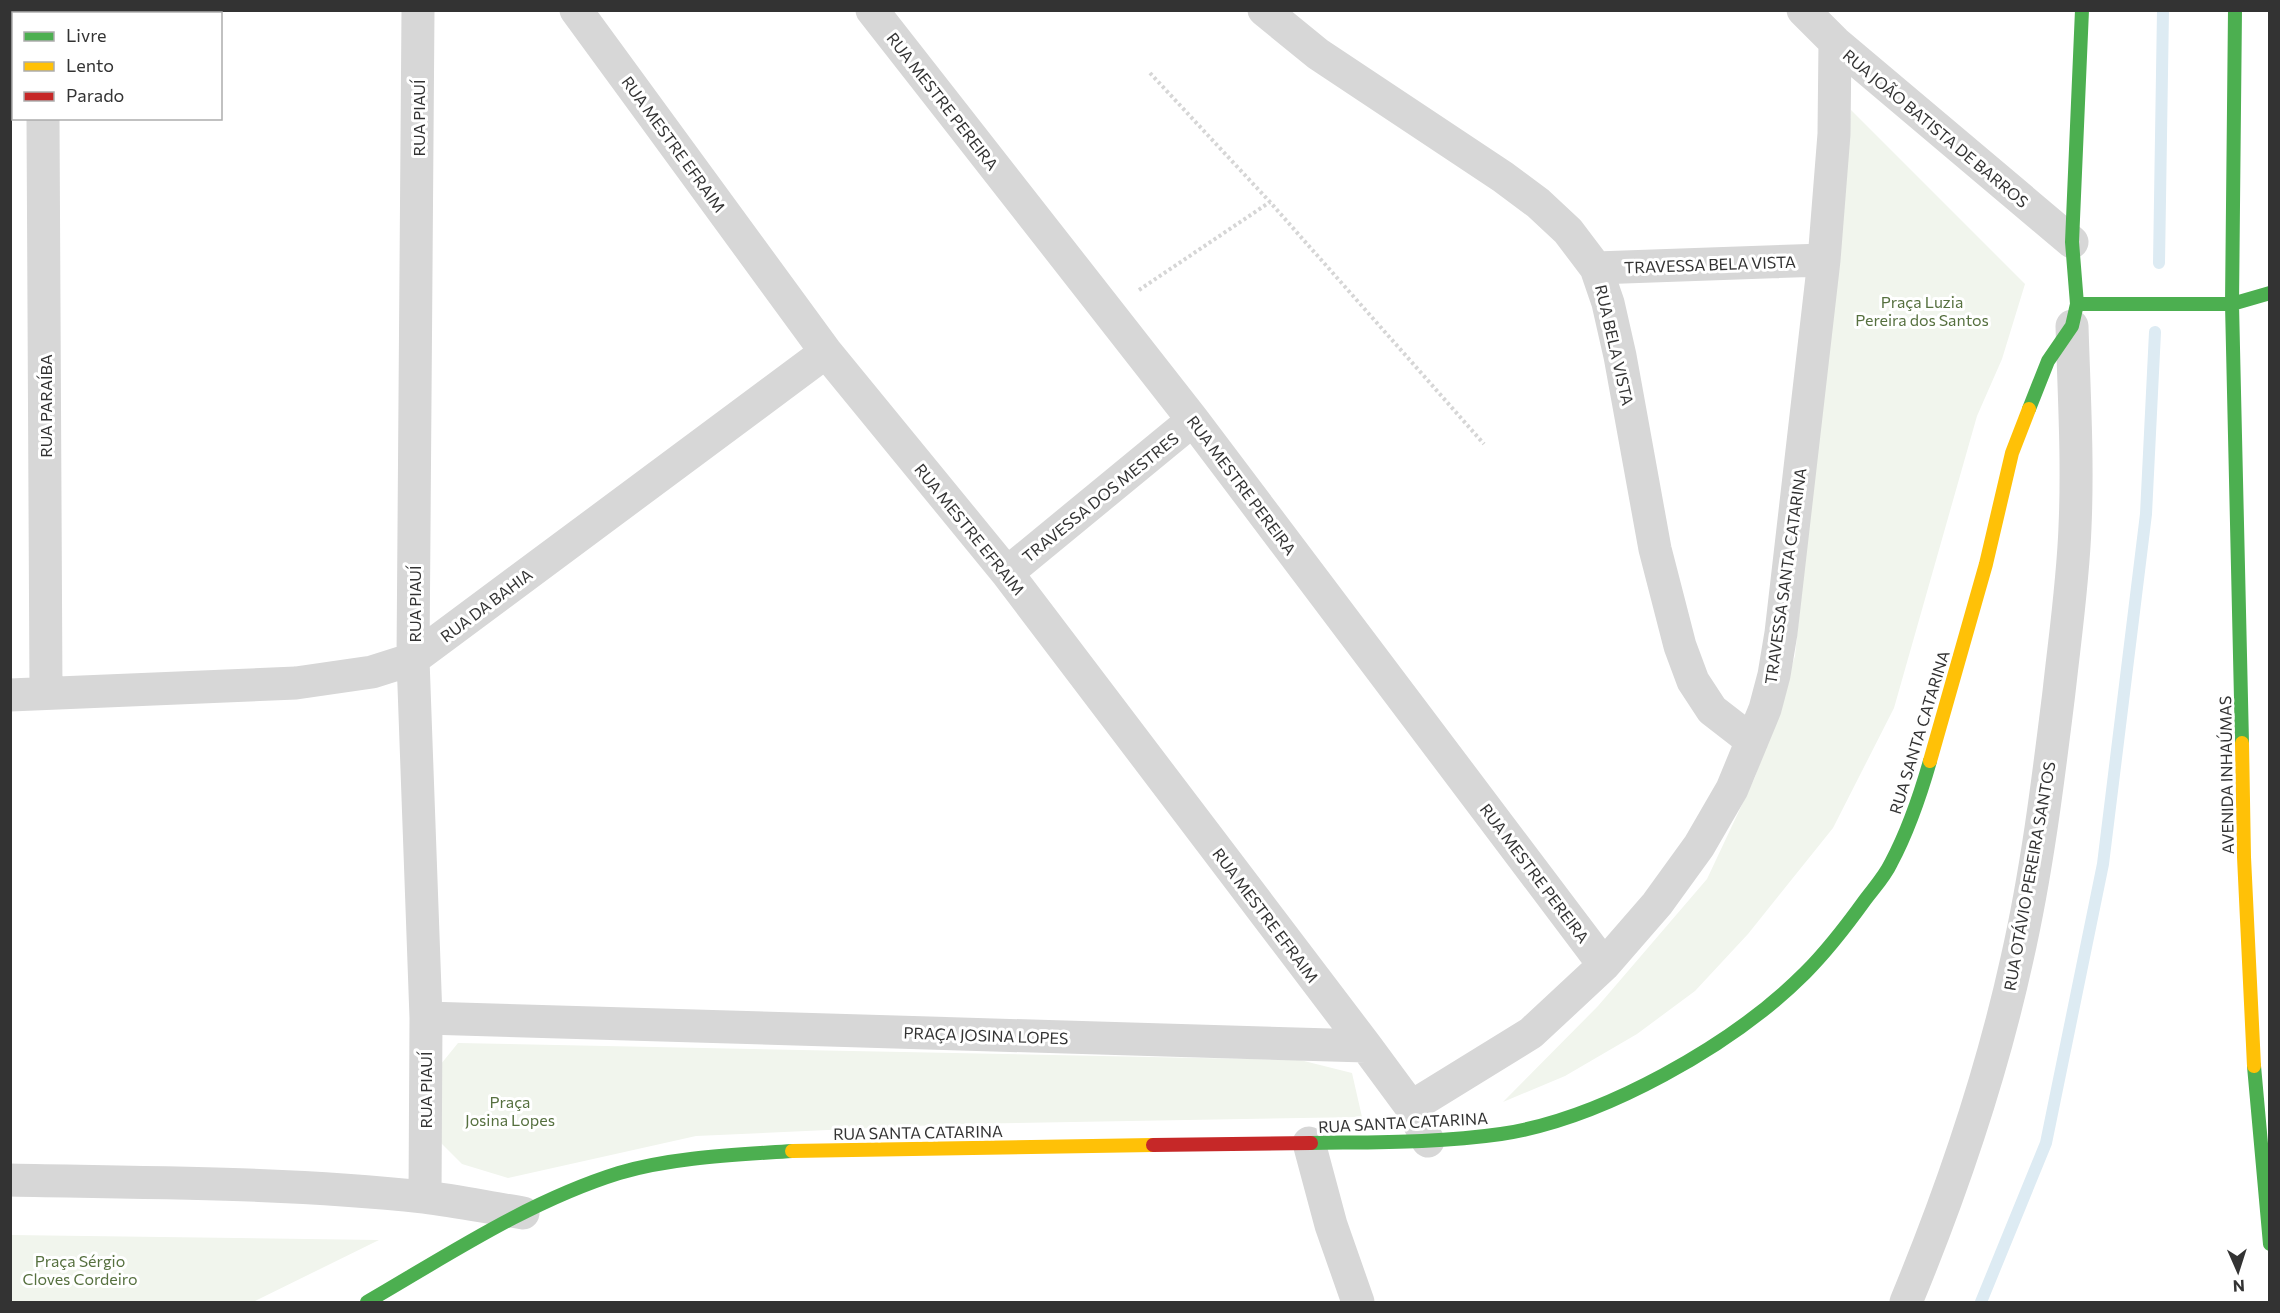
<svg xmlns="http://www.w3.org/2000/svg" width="2280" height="1313" font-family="Commissioner,sans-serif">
<rect width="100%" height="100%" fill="#fff"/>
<path fill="#f1f5ed" d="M 1851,110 L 2025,284 L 2002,359 L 1977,416 L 1894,708 L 1833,828 L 1748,934 L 1695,991 L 1637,1034 L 1565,1076 L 1503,1102 L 1598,1006 L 1707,879 L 1755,777 L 1795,656 Z
M 458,1043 L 1300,1060 L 1352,1073 L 1362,1117 L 959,1124 L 696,1136 L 508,1178 L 462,1164 L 441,1143 L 441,1064 Z
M 11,1235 L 379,1240 L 253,1302 L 11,1302 Z"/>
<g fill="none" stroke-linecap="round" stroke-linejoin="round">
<path stroke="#ddebf3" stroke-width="12" d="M 2159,263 L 2163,10
M 1981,1302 L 2046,1143 L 2103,864 L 2146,514 L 2155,332"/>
<path stroke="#d6d6d6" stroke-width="4" stroke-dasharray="3 3" stroke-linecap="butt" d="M 1150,73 L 1270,202 L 1484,444
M 1139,290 L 1270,202"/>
<path stroke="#d7d7d7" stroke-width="33" d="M 43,10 L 43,14
M 418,10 L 413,659 L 426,1018 L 425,1197
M 576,10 L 826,352 L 1007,573 L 1366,1046 L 1411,1107 L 1428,1141
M 872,10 L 1193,420 L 1604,965
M 1264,10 L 1318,54 L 1503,177 L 1538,203 L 1568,231 L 1596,268 L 1608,303 L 1620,356 L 1655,549 L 1680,646 L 1693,681 L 1712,710 L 1752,741
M 1803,10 L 1835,42 L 2072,242
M 43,118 L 46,693
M 1596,268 L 1824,260
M 1007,573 L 1193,420
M 10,695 L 296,683 L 372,672 L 413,659 L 826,352
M 426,1018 L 1366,1046
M 1411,1107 L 1531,1033 L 1604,965 L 1657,904 L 1699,846 L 1732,789 L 1765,709 L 1774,675 L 1781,633 L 1824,260 L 1834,134 L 1835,42
M 1309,1143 L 1331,1225 L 1358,1302
M 10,1180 C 148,1183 287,1182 424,1197 C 457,1201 490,1208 523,1213
M 1906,1302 C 1952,1191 1991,1077 2017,959 C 2037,871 2048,781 2059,692 C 2065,637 2073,582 2075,527 C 2078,460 2074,393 2072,326"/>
<path stroke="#4caf50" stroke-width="14" d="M 2235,10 L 2232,304 L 2242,743
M 2077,304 L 2232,304 L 2270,293
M 2029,409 L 2048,361 L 2072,326 L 2077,304 L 2072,242 L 2082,10
M 2254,1066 L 2270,1244
M 1311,1143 C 1374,1142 1438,1143 1501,1134 C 1602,1119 1733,1045 1805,973 C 1827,951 1847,925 1865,900 C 1874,888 1885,876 1891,863 C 1908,831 1920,796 1930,761
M 367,1302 C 448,1255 529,1201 619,1173 C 674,1157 735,1155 792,1151"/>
<path stroke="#ffc107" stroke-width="14" d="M 2242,743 L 2244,857 L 2254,1066
M 1930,761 L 1986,564 L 2012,453 L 2029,409
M 792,1151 L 1153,1145"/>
<path stroke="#c62828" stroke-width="14" d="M 1153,1145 L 1311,1143"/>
</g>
<g text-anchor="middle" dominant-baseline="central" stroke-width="6" stroke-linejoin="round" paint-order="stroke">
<g font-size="16" fill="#333" stroke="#fff">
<text transform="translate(943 101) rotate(52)">RUA MESTRE PEREIRA</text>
<text transform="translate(418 118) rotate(-90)">RUA PIAUÍ</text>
<text transform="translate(1936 128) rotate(40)">RUA JOÃO BATISTA DE BARROS</text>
<text transform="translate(674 144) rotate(54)">RUA MESTRE EFRAIM</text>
<text transform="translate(1710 264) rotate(-2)">TRAVESSA BELA VISTA</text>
<text transform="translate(1615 345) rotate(77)">RUA BELA VISTA</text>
<text transform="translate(45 406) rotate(-90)">RUA PARAÍBA</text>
<text transform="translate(1242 485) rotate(53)">RUA MESTRE PEREIRA</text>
<text transform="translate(1100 497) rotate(-39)">TRAVESSA DOS MESTRES</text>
<text transform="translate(970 529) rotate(51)">RUA MESTRE EFRAIM</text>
<text transform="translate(1785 576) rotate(-82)">TRAVESSA SANTA CATARINA</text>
<text transform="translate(414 604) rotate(-90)">RUA PIAUÍ</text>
<text transform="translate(486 605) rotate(-37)">RUA DA BAHIA</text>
<text transform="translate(1919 732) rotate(-73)">RUA SANTA CATARINA</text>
<text transform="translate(2226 775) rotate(-91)">AVENIDA INHAÚMAS</text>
<text transform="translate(1535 873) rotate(53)">RUA MESTRE PEREIRA</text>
<text transform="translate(2029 876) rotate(-80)">RUA OTÁVIO PEREIRA SANTOS</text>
<text transform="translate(1266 915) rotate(53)">RUA MESTRE EFRAIM</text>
<text transform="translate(986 1035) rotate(2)">PRAÇA JOSINA LOPES</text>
<text transform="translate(425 1090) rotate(-90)">RUA PIAUÍ</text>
<text transform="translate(1403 1122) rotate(-3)">RUA SANTA CATARINA</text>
<text transform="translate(918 1132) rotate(-1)">RUA SANTA CATARINA</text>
</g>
<g font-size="16" fill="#56703f" stroke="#fff">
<text x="1922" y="301">Praça Luzia<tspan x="1922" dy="18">Pereira dos Santos</tspan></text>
<text x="510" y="1101">Praça<tspan x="510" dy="18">Josina Lopes</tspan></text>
<text x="80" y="1260">Praça Sérgio<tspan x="80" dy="18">Cloves Cordeiro</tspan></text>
</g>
</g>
<rect width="2280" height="1313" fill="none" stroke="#333333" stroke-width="24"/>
<rect x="12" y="12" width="210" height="108" fill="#ffffff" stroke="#adadad" stroke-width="1.5"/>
<rect x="24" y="32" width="30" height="9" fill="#4caf50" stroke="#adadad" stroke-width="1.5"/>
<text x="66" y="42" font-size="18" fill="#333333">Livre</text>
<rect x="24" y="62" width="30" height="9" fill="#ffc107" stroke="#adadad" stroke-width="1.5"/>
<text x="66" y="72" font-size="18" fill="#333333">Lento</text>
<rect x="24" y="92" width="30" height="9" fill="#c62828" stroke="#adadad" stroke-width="1.5"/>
<text x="66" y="102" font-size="18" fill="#333333">Parado</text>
<g transform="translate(2238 1271) rotate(177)" stroke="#ffffff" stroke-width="4.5" paint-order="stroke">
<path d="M0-4.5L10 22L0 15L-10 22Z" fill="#333333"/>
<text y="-9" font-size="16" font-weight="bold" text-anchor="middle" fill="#333333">N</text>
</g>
</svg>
